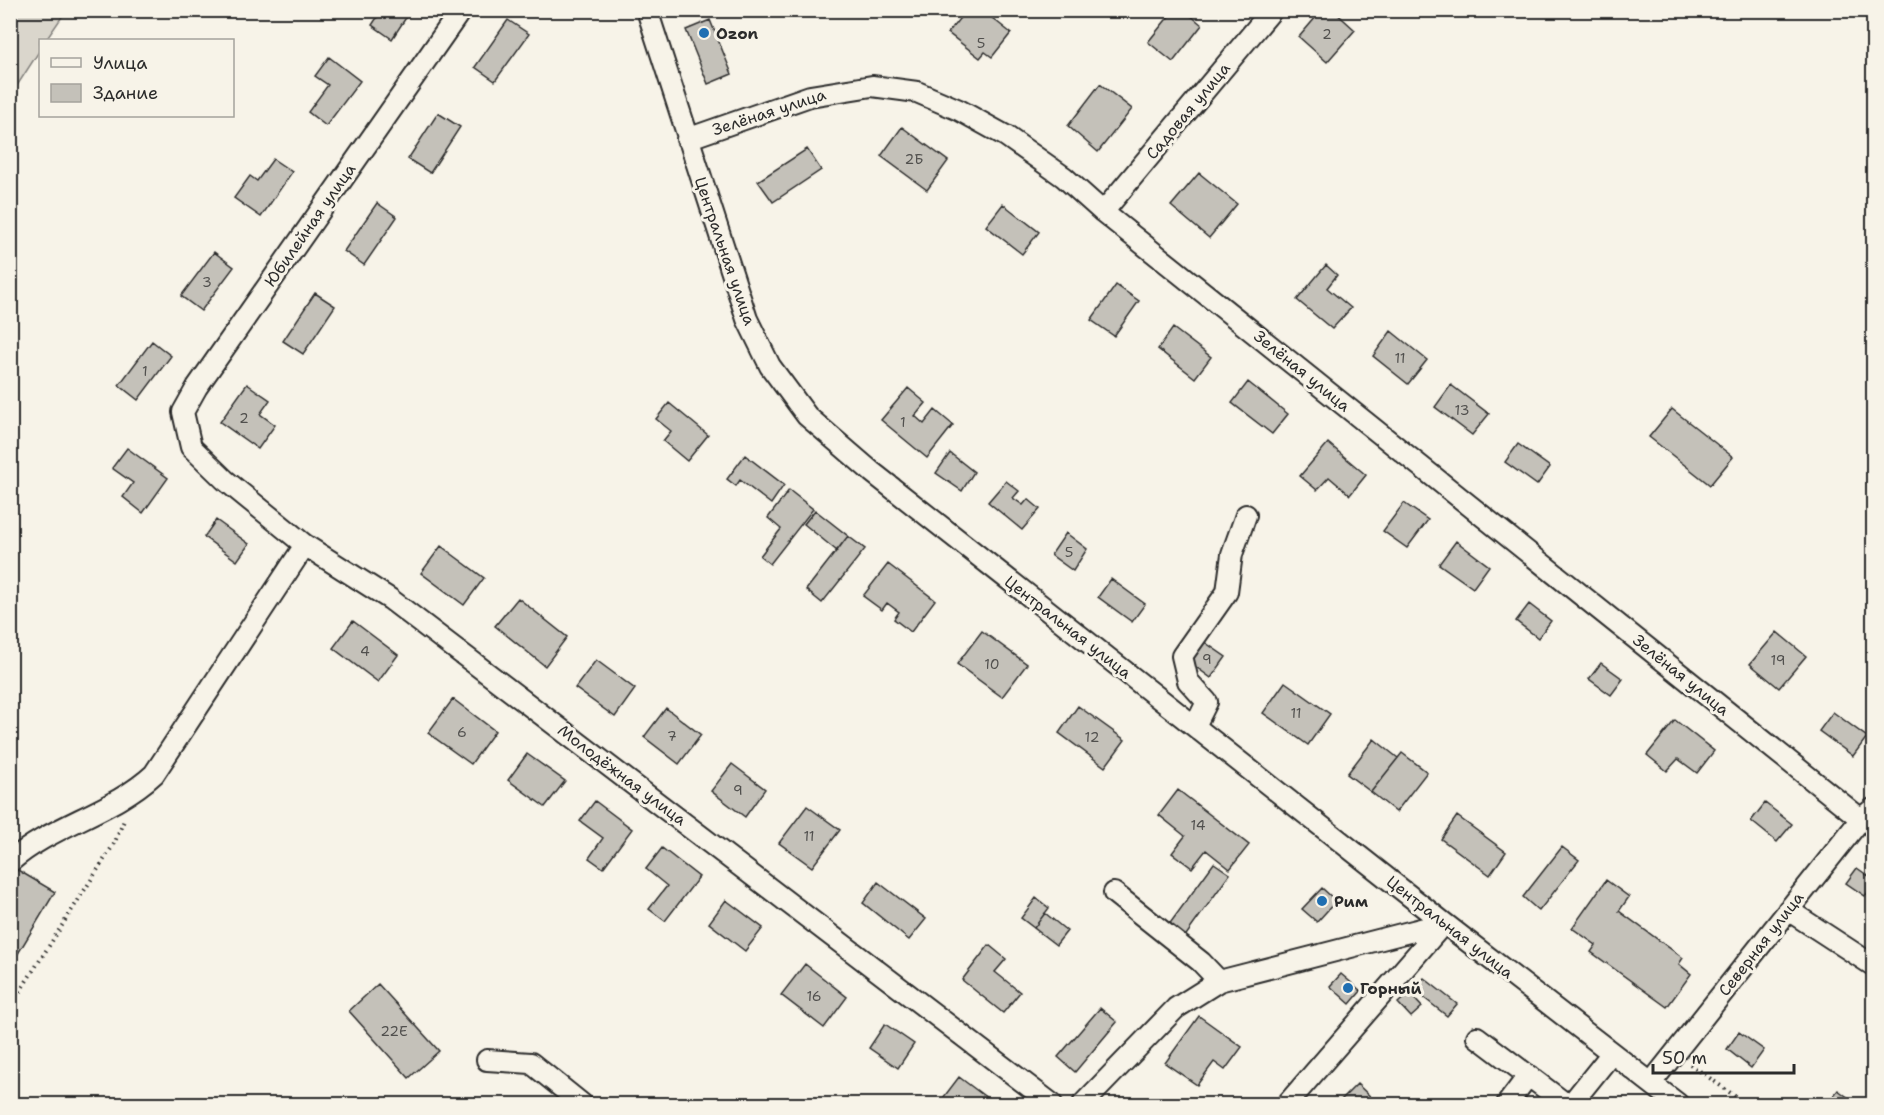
<svg xmlns="http://www.w3.org/2000/svg" width="1884" height="1115" font-family="'Shantell Sans',sans-serif">
<rect width="100%" height="100%" fill="#f7f3e8"/>
<filter id="ink" filterUnits="userSpaceOnUse"><feTurbulence type="fractalNoise" baseFrequency=".0167" numOctaves="2"/><feDisplacementMap in="SourceGraphic" scale="12" xChannelSelector="R" yChannelSelector="G"/><feConvolveMatrix kernelMatrix="1 2 1 2 8 2 1 2 1" color-interpolation-filters="sRGB"/></filter>
<g filter="url(#ink)">
<path fill="#dad6cc" stroke="#82807c" stroke-width="1.5" d="M 11,10 L 66,11 L 46,40 L 40,40 L 40,50 L 11,95 Z"/>
<path fill="#c4c1b9" stroke="#2b2b2b" stroke-width="1.5" d="M 382,10 L 411,10 L 392,39 L 372,25 Z
M 966,10 L 982,10 L 1011,33 L 992,57 L 985,52 L 980,58 L 948,33 Z
M 1174,10 L 1184,10 L 1202,25 L 1173,62 L 1148,42 Z
M 1322,10 L 1333,10 L 1355,30 L 1327,62 L 1299,37 Z
M 508,20 L 529,34 L 495,81 L 475,67 Z
M 710,20 L 732,74 L 708,84 L 686,30 Z
M 329,57 L 360,81 L 326,126 L 308,112 L 328,85 L 315,76 Z
M 1100,84 L 1132,109 L 1098,152 L 1068,126 Z
M 438,113 L 460,127 L 430,173 L 408,159 Z
M 902,127 L 948,161 L 927,190 L 881,156 Z
M 807,149 L 821,170 L 773,202 L 758,181 Z
M 273,159 L 292,172 L 261,217 L 234,198 L 250,176 L 257,181 Z
M 1199,173 L 1237,204 L 1209,238 L 1171,206 Z
M 377,203 L 397,217 L 364,265 L 344,251 Z
M 1003,204 L 1039,232 L 1022,254 L 986,226 Z
M 214,252 L 234,267 L 201,311 L 181,296 Z
M 1326,265 L 1337,275 L 1327,288 L 1351,308 L 1332,329 L 1297,300 Z
M 1116,285 L 1139,301 L 1114,336 L 1091,320 Z
M 315,293 L 335,306 L 303,354 L 283,341 Z
M 1173,328 L 1211,357 L 1195,378 L 1158,349 Z
M 1391,331 L 1427,360 L 1408,384 L 1373,356 Z
M 152,341 L 171,356 L 138,400 L 119,385 Z
M 1248,382 L 1288,414 L 1272,434 L 1232,403 Z
M 247,384 L 270,400 L 260,414 L 275,425 L 258,449 L 220,422 Z
M 1451,385 L 1489,414 L 1472,435 L 1435,407 Z
M 908,388 L 926,403 L 915,416 L 924,424 L 935,410 L 953,425 L 927,458 L 881,420 Z
M 669,403 L 708,435 L 687,461 L 663,441 L 671,431 L 656,419 Z
M 1672,409 L 1733,457 L 1710,485 L 1649,437 Z
M 1328,443 L 1366,475 L 1350,495 L 1329,477 L 1317,490 L 1300,476 Z
M 1518,444 L 1550,467 L 1537,485 L 1505,462 Z
M 127,448 L 168,478 L 143,513 L 123,497 L 133,483 L 112,468 Z
M 950,453 L 974,472 L 962,491 L 936,473 Z
M 745,455 L 784,485 L 771,504 L 740,480 L 736,486 L 727,479 Z
M 1006,481 L 1019,491 L 1013,498 L 1023,505 L 1028,499 L 1040,509 L 1022,530 L 988,502 Z
M 789,490 L 813,509 L 770,564 L 760,556 L 781,529 L 768,518 Z
M 1404,503 L 1428,520 L 1407,548 L 1383,531 Z
M 815,510 L 848,536 L 837,551 L 804,524 Z
M 216,520 L 249,544 L 237,561 L 204,537 Z
M 1066,533 L 1087,549 L 1073,571 L 1051,555 Z
M 848,536 L 865,549 L 822,603 L 806,590 Z
M 1456,541 L 1489,566 L 1473,588 L 1439,564 Z
M 441,546 L 484,578 L 464,605 L 421,573 Z
M 888,564 L 935,600 L 911,632 L 894,619 L 899,612 L 887,603 L 882,610 L 863,596 Z
M 1111,579 L 1145,604 L 1132,622 L 1098,597 Z
M 518,598 L 567,637 L 545,666 L 495,626 Z
M 1529,604 L 1551,621 L 1538,638 L 1516,621 Z
M 353,621 L 398,655 L 378,682 L 333,648 Z
M 982,631 L 1027,664 L 1002,697 L 957,664 Z
M 1777,632 L 1806,656 L 1779,688 L 1750,664 Z
M 1203,641 L 1226,657 L 1211,678 L 1188,661 Z
M 596,660 L 635,689 L 615,717 L 575,688 Z
M 1601,663 L 1623,679 L 1611,695 L 1589,679 Z
M 1285,682 L 1330,714 L 1308,745 L 1263,713 Z
M 453,699 L 495,731 L 471,764 L 428,733 Z
M 1078,706 L 1125,740 L 1105,767 L 1059,733 Z
M 666,708 L 701,735 L 679,764 L 644,737 Z
M 1833,712 L 1867,737 L 1853,756 L 1819,731 Z
M 1675,720 L 1714,751 L 1697,773 L 1678,759 L 1667,771 L 1647,755 Z
M 1374,739 L 1398,758 L 1371,792 L 1347,774 Z
M 1402,753 L 1427,772 L 1396,812 L 1371,792 Z
M 527,754 L 565,781 L 545,807 L 508,780 Z
M 732,764 L 765,789 L 745,817 L 711,791 Z
M 1178,790 L 1249,845 L 1230,869 L 1206,850 L 1192,868 L 1172,853 L 1185,836 L 1159,815 Z
M 595,801 L 632,829 L 603,868 L 589,858 L 603,838 L 580,821 Z
M 1765,803 L 1792,824 L 1777,842 L 1751,821 Z
M 807,806 L 840,830 L 812,867 L 779,843 Z
M 1457,816 L 1506,852 L 1490,875 L 1441,839 Z
M 1562,847 L 1579,860 L 1539,911 L 1523,897 Z
M 662,848 L 699,877 L 665,921 L 649,909 L 667,886 L 646,869 Z
M 1214,863 L 1230,874 L 1184,938 L 1168,926 Z
M 1857,868 L 1874,880 L 1874,885 L 1865,896 L 1846,883 Z
M 16,869 L 55,892 L 13,962 L 10,960 L 10,877 Z
M 1606,880 L 1629,897 L 1619,911 L 1683,958 L 1679,964 L 1691,974 L 1667,1007 L 1591,952 L 1596,945 L 1572,928 Z
M 878,882 L 926,919 L 909,940 L 863,903 Z
M 1322,888 L 1336,901 L 1317,922 L 1302,909 Z
M 1036,898 L 1049,908 L 1034,928 L 1021,918 Z
M 726,900 L 763,928 L 745,951 L 709,923 Z
M 1045,913 L 1067,931 L 1056,945 L 1034,928 Z
M 989,945 L 1006,959 L 995,972 L 1020,992 L 1003,1013 L 962,980 Z
M 805,964 L 847,997 L 824,1028 L 781,995 Z
M 1341,974 L 1361,991 L 1350,1004 L 1330,986 Z
M 1424,978 L 1457,1004 L 1447,1016 L 1414,990 Z
M 378,984 L 439,1051 L 409,1078 L 349,1011 Z
M 1409,993 L 1422,1007 L 1411,1017 L 1398,1003 Z
M 1100,1008 L 1117,1022 L 1075,1072 L 1058,1057 Z
M 1199,1016 L 1242,1047 L 1225,1070 L 1214,1062 L 1197,1085 L 1165,1063 Z
M 885,1024 L 914,1044 L 898,1068 L 869,1048 Z
M 1739,1032 L 1764,1050 L 1751,1068 L 1727,1049 Z
M 959,1077 L 987,1098 L 981,1104 L 943,1104 L 940,1102 Z
M 1357,1084 L 1374,1100 L 1369,1104 L 1337,1104 Z
M 1838,1090 L 1857,1104 L 1827,1104 Z"/>
<g fill="none" stroke-linecap="round" stroke-linejoin="round">
<defs>
<path id="minor" d="M 461,10 L 197,387 L 183,412 L 191,447 L 225,480 L 305,545 L 390,599 L 1052,1104
M 647,10 L 747,319 L 770,366 L 807,416 L 872,472 L 1444,923 L 1678,1104
M 687,139 L 810,96 L 872,86 L 917,92 L 959,110 L 1006,136 L 1064,177 L 1103,212 L 1861,819
M 1103,212 L 1272,10
M 1197,722 L 1207,702 L 1188,681 L 1182,656 L 1227,592 L 1232,554 L 1246,515
M 10,862 C 53,824 112,813 154,774 L 305,545
M 1114,893 L 1201,962 L 1219,981
M 1788,910 L 1874,966
M 1477,1037 L 1566,1104
M 487,1060 L 531,1063 L 582,1104
M 1651,1083 L 1861,819 L 1874,808
M 1083,1104 L 1176,1008 L 1219,981 L 1444,923
M 1287,1104 L 1444,923
M 1507,1104 L 1528,1076
M 1571,1104 L 1612,1053"/>
</defs>
<use href="#minor" stroke="#2b2b2b" stroke-width="24"/>
<path stroke="#2b2b2b" stroke-width="4" stroke-dasharray="1.5 4.5" stroke-linecap="butt" d="M 10,1007 L 114,844 L 125,818
M 1690,1064 L 1746,1104"/>
<use href="#minor" stroke="#f7f3e8" stroke-width="20"/>
</g>
</g>
<g fill="#1f6fb2" stroke="#f7f3e8" stroke-width="2">
<circle cx="704" cy="33" r="6"/>
<circle cx="1322" cy="901" r="6"/>
<circle cx="1348" cy="988" r="6"/>
</g>
<g text-anchor="middle" dominant-baseline="central" stroke-width="6" stroke-linejoin="round" paint-order="stroke">
<g font-size="14" fill="#51504e">
<text x="1327" y="34">2</text>
<text x="981" y="43">5</text>
<text x="914" y="159">2Б</text>
<text x="207" y="282">3</text>
<text x="1400" y="358">11</text>
<text x="145" y="371">1</text>
<text x="1462" y="410">13</text>
<text x="244" y="418">2</text>
<text x="903" y="422">1</text>
<text x="1069" y="552">5</text>
<text x="365" y="651">4</text>
<text x="1207" y="659">9</text>
<text x="1778" y="660">19</text>
<text x="992" y="664">10</text>
<text x="1296" y="713">11</text>
<text x="462" y="732">6</text>
<text x="672" y="736">7</text>
<text x="1092" y="737">12</text>
<text x="738" y="790">9</text>
<text x="1198" y="825">14</text>
<text x="809" y="836">11</text>
<text x="814" y="996">16</text>
<text x="394" y="1031">22Е</text>
</g>
<g font-size="16" font-weight="bold" fill="#2b2b2b" stroke="#f7f3e8" text-anchor="start">
<text x="716" y="33">Ozon</text>
<text x="1334" y="901">Рим</text>
<text x="1360" y="988">Горный</text>
</g>
<g font-size="16" fill="#2b2b2b" stroke="#f7f3e8">
<text transform="translate(1188 111) rotate(-50)">Садовая улица</text>
<text transform="translate(769 112) rotate(-18)">Зелёная улица</text>
<text transform="translate(310 225) rotate(-55)">Юбилейная улица</text>
<text transform="translate(725 251) rotate(71)">Центральная улица</text>
<text transform="translate(1302 371) rotate(39)">Зелёная улица</text>
<text transform="translate(1068 627) rotate(38)">Центральная улица</text>
<text transform="translate(1681 675) rotate(39)">Зелёная улица</text>
<text transform="translate(622 775) rotate(37)">Молодёжная улица</text>
<text transform="translate(1450 927) rotate(38)">Центральная улица</text>
<text transform="translate(1761 944) rotate(-52)">Северная улица</text>
</g>
</g>
<rect width="1884" height="1115" fill="none" stroke="#f7f3e8" stroke-width="36"/>
<rect x="18" y="18" width="1848" height="1079" fill="none" stroke="#2b2b2b" stroke-width="2" filter="url(#ink)"/>
<rect x="39" y="39" width="195" height="78" fill="#f7f3e8" stroke="#a5a39c" stroke-width="1.5"/>
<rect x="51" y="58" width="30" height="9" fill="#f7f3e8" stroke="#a5a39c" stroke-width="1.5"/>
<text x="93" y="69" font-size="18" fill="#2b2b2b">Улица</text>
<rect x="51" y="84" width="30" height="18" fill="#c4c1b9" stroke="#a5a39c" stroke-width="1.5"/>
<text x="93" y="99" font-size="18" fill="#2b2b2b">Здание</text>
<path d="M1653 1064v9h141v-9" fill="none" stroke="#2b2b2b" stroke-width="3"/>
<text x="1662" y="1064" font-size="18" fill="#2b2b2b" stroke="#f7f3e8" stroke-width="4.5" paint-order="stroke">50 m</text>
</svg>
